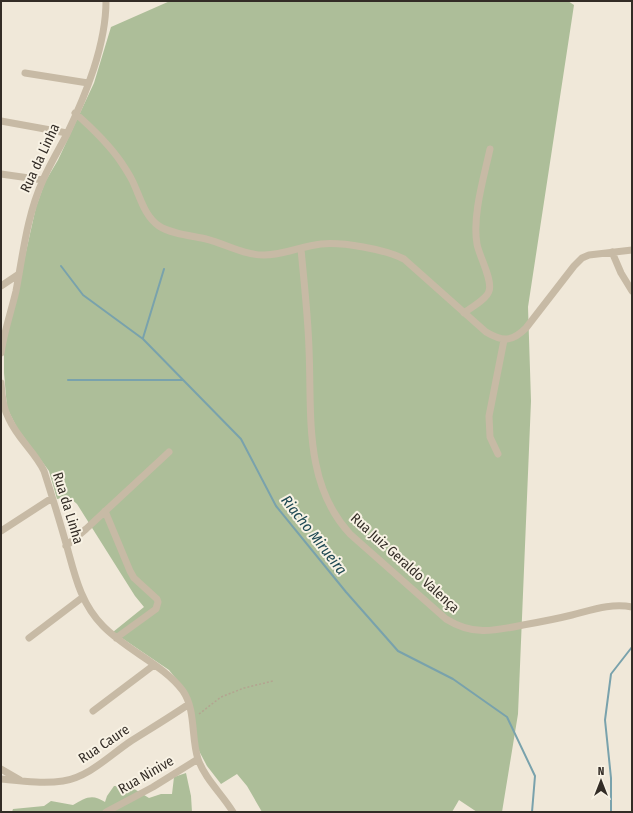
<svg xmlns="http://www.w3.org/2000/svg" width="633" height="813" font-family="'Fira Sans Condensed',sans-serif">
<rect width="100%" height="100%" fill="#f0e8d9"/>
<path fill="#adbe99" d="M 170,1 L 568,1 L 574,5 L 528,307 L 531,401 L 518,714 L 502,812 L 477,812 L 459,800 L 452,812 L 262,812 L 247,786 L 237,774 L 221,784 L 207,766 L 198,749 L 186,691 L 169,670 L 113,632 L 144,607 L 135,596 L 77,504 L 69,497 L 57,499 L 49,471 L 17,428 L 7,408 L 4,373 L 4,350 L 36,207 L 45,182 L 58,160 L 94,83 L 111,27 Z
M 186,773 L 191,796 L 192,812 L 12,812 L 13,809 L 44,806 L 51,801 L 73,805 C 85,798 92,793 105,802 L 107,796 L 114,786 L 131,787 L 149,798 L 161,794 L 172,794 L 174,777 Z"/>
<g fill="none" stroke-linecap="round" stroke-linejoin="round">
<path stroke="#79a2ac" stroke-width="2" d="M 61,266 L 83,295 L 143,339 L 241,439 L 276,506 L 346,592 L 398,651 L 453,679 L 507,717 L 535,776 L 532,812
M 143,338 L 164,269
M 68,380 L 183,380
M 611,812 L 611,778 L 605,720 L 611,674 L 632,647"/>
<path stroke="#b3a490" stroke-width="1.5" stroke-dasharray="2 2" stroke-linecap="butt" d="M 199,714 L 221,697 L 244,688 L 273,681"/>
<path stroke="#c7baa5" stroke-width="7" d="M 25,73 L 88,83
M 75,113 C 92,128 108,143 121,162 C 125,168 129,174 132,180 C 140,196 144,216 159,226 C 171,234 193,236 206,239 C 226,244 243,255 264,255 C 284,255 302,246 321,244 C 343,242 384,249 404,259 L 486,332 C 503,342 512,342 526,328 L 574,266 L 582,258 L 589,255 L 632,250
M 1,121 L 67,133
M 1,174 L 43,180
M 301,249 C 304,282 308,316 309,349 C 312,413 303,483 350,534 L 446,619 C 473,636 494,631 523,625 C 540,622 556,619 572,615 C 592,610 611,603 632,607
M 612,252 L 621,273 L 632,291
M 1,286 L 19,274
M 464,313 C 470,308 487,299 489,291 C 493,280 479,256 477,244 C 472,216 484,177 490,149
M 1,353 C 4,332 11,312 16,291 C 23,254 27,215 43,180 C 50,164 59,149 67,134 C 86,94 106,45 106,1
M 1,383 C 2,395 3,408 9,419 C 18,439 35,452 44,471 C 52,496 60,522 67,547 C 75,576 81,604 103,626 C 126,650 164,665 183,691 C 196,710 191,738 198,759 C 205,779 222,794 233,812
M 498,454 L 490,437 L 489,416 L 504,340
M 105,511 L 130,571 L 134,578 L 157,599 L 158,602 L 156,609 L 116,638
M 1,531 L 52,498
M 66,546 L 86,529 L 169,452
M 29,638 L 83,597
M 93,711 L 154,665
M 1,769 L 20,780
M 1,779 C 21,781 43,784 63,781 C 89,777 110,755 131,741 C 150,729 170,717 189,704
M 106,812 L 153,787 L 198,759"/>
</g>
<g text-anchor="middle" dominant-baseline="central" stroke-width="4" stroke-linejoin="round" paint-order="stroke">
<g font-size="14" fill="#332c26" stroke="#f8f2e4">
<text transform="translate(40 158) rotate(-65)">Rua da Linha</text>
<text transform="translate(68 508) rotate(73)">Rua da Linha</text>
<text transform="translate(405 563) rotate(42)">Rua Juiz Geraldo Valença</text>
<text transform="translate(104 744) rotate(-34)">Rua Caure</text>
<text transform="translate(146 775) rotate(-30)">Rua Ninive</text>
</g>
<g font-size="15" font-style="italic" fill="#1e4853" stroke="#f8f2e4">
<text transform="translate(314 535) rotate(52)">Riacho Mirueira</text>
</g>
</g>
<rect width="633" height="813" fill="none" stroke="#332c26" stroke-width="4"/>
<g transform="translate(601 781)" stroke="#f8f2e4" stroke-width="3" paint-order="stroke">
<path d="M0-3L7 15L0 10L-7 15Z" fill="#332c26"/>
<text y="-6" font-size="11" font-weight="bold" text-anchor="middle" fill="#332c26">N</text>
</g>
</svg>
